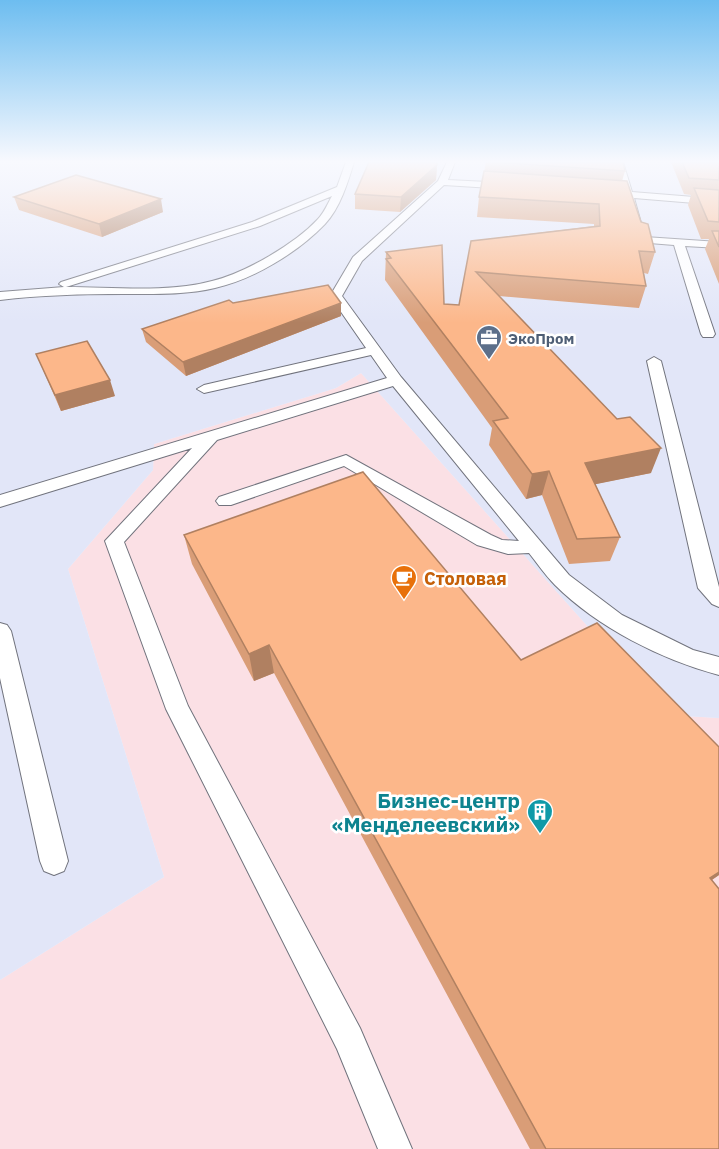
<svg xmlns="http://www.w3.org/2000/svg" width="719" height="1149" font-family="'IBM Plex Sans',sans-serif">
<rect width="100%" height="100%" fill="#eff1fc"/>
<path fill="#fbe0e5" d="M 361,373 L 667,715 L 719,718 L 719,1149 L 0,1149 L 0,980 L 164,877 L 68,569 L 153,470 L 154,444 L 336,388 Z"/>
<path fill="#e2e6f8" d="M 0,162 L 719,162 L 719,718 L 667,715 L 361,373 L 336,388 L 154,444 L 153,470 L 68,569 L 164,877 L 0,980 Z"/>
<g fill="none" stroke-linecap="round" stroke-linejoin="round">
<defs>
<path id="service" d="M 346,162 L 354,162 C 348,182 340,208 325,224 C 297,253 254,279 215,288 C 186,295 154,294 124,294 C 82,294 41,295 0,300 L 0,292 L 64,287 L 59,284 L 61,282 L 252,222 L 337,187 ZM 332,196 C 328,203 324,213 318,219 C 295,244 245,273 212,281 C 169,293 111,287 66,287 L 260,226 Z
M 447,162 L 455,162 L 448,180 L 508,183 L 513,186 L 508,189 L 444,185 L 362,261 L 342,296 L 401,377 L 569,575 L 622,615 L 693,650 L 719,657 L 719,675 C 662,660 597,627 555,585 C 545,575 537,563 529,553 L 508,554 L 477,545 L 344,466 L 231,505 L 219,505 L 216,501 L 219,497 L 346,455 L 491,535 L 502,540 L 519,541 L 393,386 L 217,440 L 124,542 L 188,706 L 360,1028 L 412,1149 L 378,1149 L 337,1049 L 166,709 L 105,541 L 192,448 L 0,507 L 0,495 L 387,378 L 371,355 L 204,393 L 197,389 L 204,385 L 366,348 L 330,296 L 353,257 L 438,181 Z
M 615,162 L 623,162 L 632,192 L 719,199 L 719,205 L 634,198 L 645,237 L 719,242 L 719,248 L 685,246 L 715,334 L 713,337 L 703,337 L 701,334 L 674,245 L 637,242 L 624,197 L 606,196 L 601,193 L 606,190 L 623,192 Z
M 654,357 L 661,361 L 719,587 L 719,607 L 712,604 L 698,588 L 647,361 Z
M 0,623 L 7,625 L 11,631 L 68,861 L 64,871 L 54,875 L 44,871 L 40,861 L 0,678 Z"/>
</defs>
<use href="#service" stroke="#71737d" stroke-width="2"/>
<use href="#service" fill="#fff" fill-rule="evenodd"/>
</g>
<path fill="#d99d77" d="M 486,162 L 623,162 L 625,171 L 622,181 L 655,252 L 648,274 L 644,273 L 646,286 L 639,308 L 499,296 L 651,473 L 595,484 L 620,537 L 610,561 L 569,564 L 542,495 L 526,499 L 489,445 L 492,428 L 385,280 L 386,252 L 444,304 L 459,305 L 471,241 L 594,226 L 594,224 L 477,217 L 479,197 Z
M 671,162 L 719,162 L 719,284 L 705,249 L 709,239 L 701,239 L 688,205 L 691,195 L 684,194 Z
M 437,165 L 436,180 L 400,212 L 355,209 L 355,194 Z
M 14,197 L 163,212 L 102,237 L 19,210 Z
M 233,303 L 341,303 L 341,316 L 186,376 L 146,342 L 142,329 Z
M 36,354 L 115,396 L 61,411 Z
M 184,535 L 521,660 L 719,747 L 719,875 L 712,880 L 719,1149 L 530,1149 L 274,673 L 254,681 L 192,564 Z"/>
<path fill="#b08061" d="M 437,165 L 436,180 L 400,212 L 401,197 Z
M 161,199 L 163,212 L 102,237 L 99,224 Z
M 341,303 L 341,316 L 186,376 L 183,362 Z
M 110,380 L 115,396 L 61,411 L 55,395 Z
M 661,448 L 651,473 L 577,488 L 585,463 Z
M 549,471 L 542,495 L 526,499 L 532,474 Z
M 269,645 L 274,673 L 254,681 L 249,654 Z
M 719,872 L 719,875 L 686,897 L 710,878 Z"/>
<path fill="#fcb78a" stroke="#b08061" stroke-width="1.5" d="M 369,162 L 437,162 L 437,165 L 401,197 L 355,194 Z
M 493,162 L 623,162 L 625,171 Z
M 682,162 L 719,162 L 719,180 L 689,178 Z
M 484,171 L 627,181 L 641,222 L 648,224 L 655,252 L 639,251 L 646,286 L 476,272 L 617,419 L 630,417 L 661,448 L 585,463 L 620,537 L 577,539 L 549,471 L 532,474 L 493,421 L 508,418 L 386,259 L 391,258 L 386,252 L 442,245 L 444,304 L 459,305 L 471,241 L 600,226 L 599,204 L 479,197 Z
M 76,175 L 161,199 L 99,224 L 14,197 Z
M 694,188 L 719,190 L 719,222 L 708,221 Z
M 712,231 L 719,231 L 719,247 Z
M 328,285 L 341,303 L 183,362 L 142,329 L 229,300 L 233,303 Z
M 87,341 L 110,380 L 55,395 L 36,354 Z
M 363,472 L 521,660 L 597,623 L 719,747 L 719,872 L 710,878 L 719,889 L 719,1149 L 546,1149 L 269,645 L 249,654 L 184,535 Z"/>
<linearGradient id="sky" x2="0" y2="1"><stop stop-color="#6dbdf0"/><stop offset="0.5" stop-color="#f8f9fe"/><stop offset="1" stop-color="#f8f9fe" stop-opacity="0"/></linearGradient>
<rect width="719" height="323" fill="url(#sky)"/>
<defs>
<symbol id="office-pin" viewBox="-11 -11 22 30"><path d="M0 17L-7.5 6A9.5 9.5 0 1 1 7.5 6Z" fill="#5c6f8a" stroke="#fff"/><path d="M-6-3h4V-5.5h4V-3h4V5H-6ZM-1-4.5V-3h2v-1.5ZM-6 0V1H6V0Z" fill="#fff"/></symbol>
<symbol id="cafe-pin" viewBox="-11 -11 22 30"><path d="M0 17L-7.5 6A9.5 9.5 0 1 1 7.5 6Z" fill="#e8710a" stroke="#fff"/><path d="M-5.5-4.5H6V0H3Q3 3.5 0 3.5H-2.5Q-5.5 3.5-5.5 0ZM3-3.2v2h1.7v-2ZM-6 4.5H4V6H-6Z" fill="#fff"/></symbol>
<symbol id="building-pin" viewBox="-11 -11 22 30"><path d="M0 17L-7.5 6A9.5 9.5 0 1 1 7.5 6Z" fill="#0f9aa8" stroke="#fff"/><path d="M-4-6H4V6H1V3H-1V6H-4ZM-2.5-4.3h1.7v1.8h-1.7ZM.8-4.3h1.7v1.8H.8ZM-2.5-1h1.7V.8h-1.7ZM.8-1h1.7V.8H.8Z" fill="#fff"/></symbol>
</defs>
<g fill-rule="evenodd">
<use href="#office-pin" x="474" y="323" width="30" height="40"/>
<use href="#cafe-pin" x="389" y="563" width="30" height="40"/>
<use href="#building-pin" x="525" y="797" width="30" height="40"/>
</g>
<g text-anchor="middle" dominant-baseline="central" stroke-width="5" stroke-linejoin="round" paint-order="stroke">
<g font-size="15" font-weight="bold" fill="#4e5e75" stroke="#fff" text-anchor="start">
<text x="508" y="338">ЭкоПром</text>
</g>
<g font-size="18" font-weight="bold" fill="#c56008" stroke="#fff" text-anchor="start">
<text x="424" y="578">Столовая</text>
</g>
<g font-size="21" font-weight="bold" fill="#0d838f" stroke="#fff" text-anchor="end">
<text x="520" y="800">Бизнес-центр<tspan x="520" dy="24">«Менделеевский»</tspan></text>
</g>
</g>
</svg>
